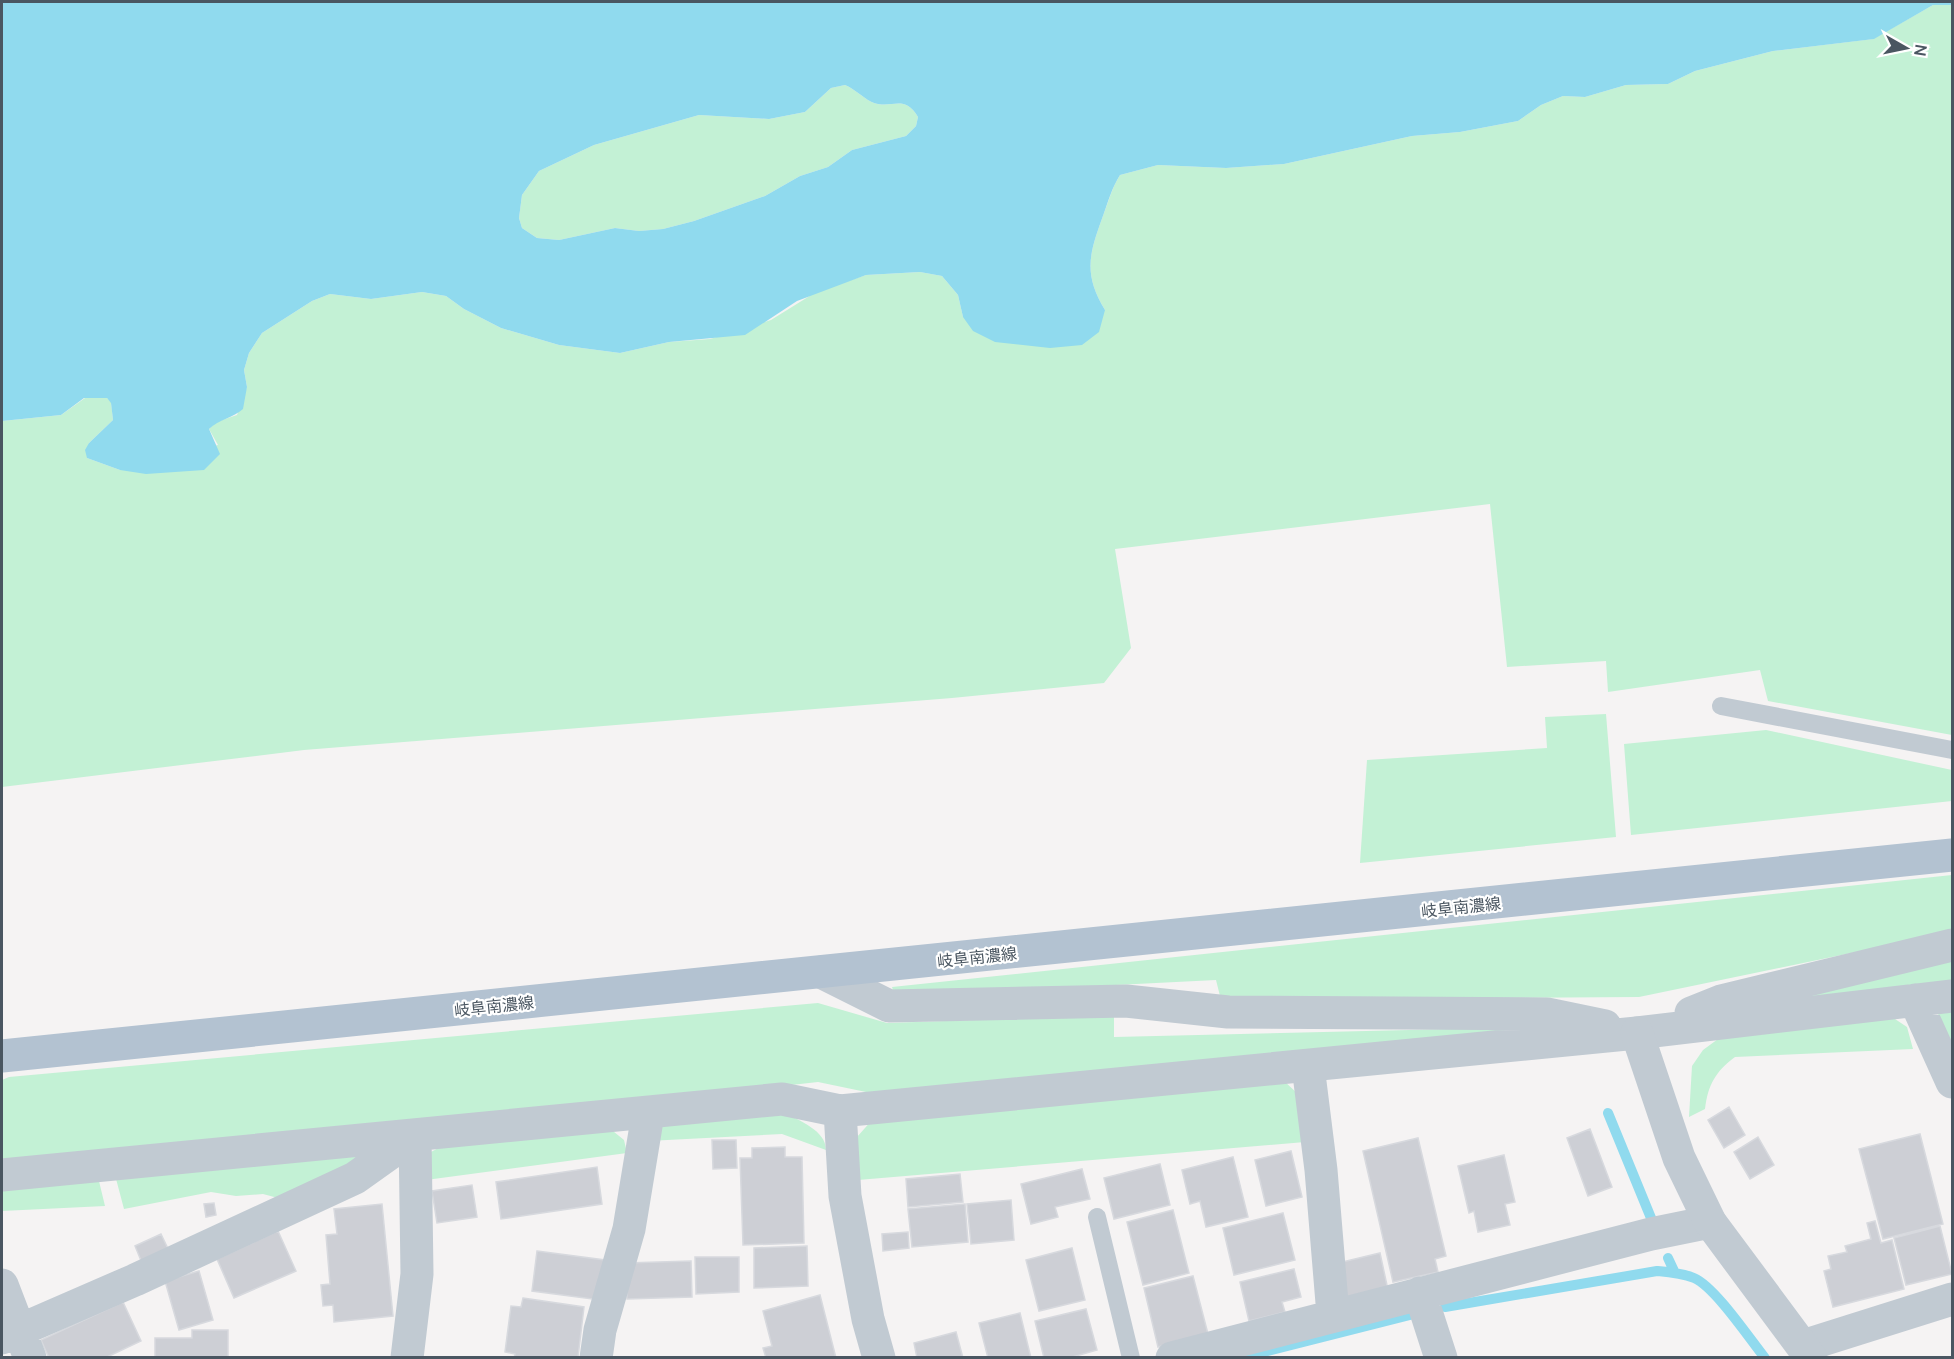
<svg xmlns="http://www.w3.org/2000/svg" width="1954" height="1359" font-family="Manrope,'Noto Sans JP',sans-serif">
<rect width="100%" height="100%" fill="#f5f3f3"/>
<path fill="#c3f1d5" d="M 1933,5 L 1952,5 L 1952,735 L 1768,701 L 1760,670 L 1608,692 L 1606,661 L 1507,667 L 1490,504 L 1115,549 L 1131,648 L 1104,683 L 952,698 L 304,750 L 2,787 L 2,421 L 61,415 L 85,398 L 107,398 L 111,402 L 113,420 L 89,443 L 87,458 L 120,470 L 218,445 L 209,429 L 216,422 L 237,415 L 247,387 L 244,370 L 249,353 L 262,333 L 312,301 L 330,294 L 371,299 L 422,292 L 446,296 L 464,309 L 501,328 L 559,345 L 620,353 L 669,342 L 710,339 L 771,320 L 816,292 L 866,275 L 920,272 L 942,276 L 958,295 L 963,317 L 1105,310 C 1082,272 1090,252 1104,213 C 1109,200 1112,188 1120,175 L 1158,165 L 1226,168 L 1284,164 L 1412,136 L 1460,132 L 1518,121 L 1541,105 L 1563,96 L 1585,97 L 1626,85 L 1668,84 L 1695,71 L 1773,51 L 1873,39 Z
M 845,85 C 855,89 867,101 874,103 C 893,109 904,94 918,117 L 916,126 L 906,136 L 852,150 L 828,167 L 800,176 L 765,196 L 694,221 L 663,229 L 639,231 L 615,228 L 559,240 L 537,238 L 522,228 L 519,218 L 522,195 L 539,171 L 594,145 L 699,115 L 769,119 L 805,112 L 831,88 Z
M 1606,714 L 1616,837 L 1360,863 L 1367,760 L 1547,748 L 1545,717 Z
M 1766,730 L 1952,770 L 1952,801 L 1631,835 L 1624,744 Z
M 1952,875 L 1952,932 L 1639,997 L 1221,1000 L 1216,980 L 895,996 L 892,987 Z
M 1952,961 L 1952,982 L 1732,1007 Z
M 818,1003 L 887,1023 L 1114,1015 L 1114,1037 L 1536,1027 L 890,1097 L 818,1082 L 637,1102 L 2,1162 L 2,1080 L 9,1077 Z
M 1952,1007 L 1952,1042 L 1944,1043 L 1938,1013 Z
M 1889,1015 L 1907,1027 L 1913,1049 L 1735,1057 C 1715,1072 1708,1085 1705,1109 L 1689,1117 L 1692,1066 L 1703,1050 L 1729,1031 Z
M 1283,1080 L 1299,1095 L 1305,1142 L 858,1180 L 857,1137 L 873,1119 Z
M 784,1112 C 799,1121 826,1130 826,1150 L 782,1134 L 648,1141 L 660,1124 Z
M 608,1127 L 624,1140 L 627,1153 L 426,1180 L 431,1152 L 444,1145 Z
M 354,1153 L 359,1162 L 278,1198 L 263,1194 L 236,1196 L 211,1192 L 124,1209 L 115,1175 Z
M 98,1177 L 105,1206 L 2,1211 L 2,1185 Z"/>
<path fill="#90daee" fill-rule="evenodd" d="M 2,2 L 1952,2 L 1952,5 L 1933,5 L 1874,39 L 1773,51 L 1695,71 L 1668,84 L 1626,85 L 1585,97 L 1563,96 L 1541,105 L 1518,121 L 1460,132 L 1412,136 L 1284,164 L 1226,168 L 1158,165 L 1120,175 C 1112,188 1109,199 1104,213 C 1090,252 1082,272 1105,310 L 1099,332 L 1082,345 L 1050,348 L 995,342 L 973,331 L 963,317 L 958,295 L 942,276 L 920,272 L 866,275 L 797,301 L 745,335 L 669,342 L 620,353 L 559,345 L 501,328 L 464,309 L 446,296 L 422,292 L 371,299 L 330,294 L 312,301 L 262,333 L 249,353 L 244,370 L 247,387 L 243,409 C 233,418 219,419 209,429 L 220,454 L 204,470 L 146,474 L 120,470 L 87,458 L 85,450 L 89,443 L 113,420 L 111,403 L 107,398 L 84,398 L 61,415 L 2,421 ZM 845,85 C 855,89 867,101 874,103 C 893,109 904,94 918,117 L 916,126 L 906,136 L 852,150 L 828,167 L 800,176 L 765,196 L 694,221 L 663,229 L 639,231 L 615,228 L 559,240 L 537,238 L 522,228 L 519,218 L 522,195 L 539,171 L 594,145 L 699,115 L 769,119 L 805,112 L 831,88 Z"/>
<g fill="none" stroke-linecap="round" stroke-linejoin="round">
<path stroke="#90daee" stroke-width="10" d="M 1608,1113 L 1651,1218
M 1668,1258 L 1675,1273
M 1445,1307 L 1657,1271 C 1669,1272 1682,1273 1694,1278 C 1715,1287 1749,1338 1765,1358
M 1240,1358 L 1410,1315"/>
</g>
<path fill="#cdcfd5" stroke="#d7d9de" stroke-width="1.5" d="M 1729,1107 L 1745,1135 L 1724,1148 L 1708,1120 Z
M 1590,1129 L 1612,1187 L 1588,1196 L 1567,1138 Z
M 1920,1134 L 1943,1224 L 1883,1239 L 1859,1149 Z
M 1758,1137 L 1774,1165 L 1750,1179 L 1734,1152 Z
M 1418,1138 L 1446,1256 L 1435,1259 L 1438,1272 L 1393,1282 L 1363,1151 Z
M 712,1140 L 736,1140 L 737,1168 L 713,1169 Z
M 785,1147 L 785,1157 L 802,1157 L 804,1243 L 743,1245 L 740,1158 L 752,1158 L 752,1148 Z
M 1291,1151 L 1302,1197 L 1266,1206 L 1255,1160 Z
M 1504,1155 L 1515,1202 L 1505,1204 L 1510,1225 L 1478,1232 L 1474,1211 L 1469,1213 L 1458,1166 Z
M 1233,1157 L 1248,1217 L 1206,1227 L 1200,1201 L 1190,1204 L 1182,1170 Z
M 1160,1164 L 1170,1205 L 1114,1219 L 1104,1178 Z
M 597,1167 L 602,1204 L 501,1219 L 496,1182 Z
M 1082,1169 L 1090,1199 L 1055,1207 L 1058,1217 L 1031,1224 L 1021,1184 Z
M 960,1174 L 963,1202 L 908,1207 L 906,1179 Z
M 472,1185 L 477,1217 L 437,1223 L 432,1191 Z
M 1011,1200 L 1014,1240 L 971,1244 L 967,1204 Z
M 214,1203 L 216,1215 L 206,1217 L 204,1204 Z
M 382,1204 L 393,1316 L 334,1322 L 333,1305 L 323,1306 L 321,1285 L 330,1284 L 326,1235 L 337,1234 L 334,1209 Z
M 965,1204 L 968,1242 L 912,1247 L 908,1209 Z
M 1173,1210 L 1189,1273 L 1143,1285 L 1127,1222 Z
M 1283,1213 L 1295,1260 L 1234,1275 L 1223,1228 Z
M 1875,1221 L 1881,1243 L 1892,1240 L 1904,1289 L 1833,1307 L 1824,1271 L 1831,1269 L 1828,1256 L 1847,1252 L 1845,1246 L 1871,1239 L 1867,1223 Z
M 1940,1226 L 1952,1274 L 1906,1285 L 1894,1238 Z
M 278,1231 L 296,1271 L 234,1298 L 217,1259 Z
M 908,1232 L 909,1248 L 883,1251 L 882,1234 Z
M 161,1234 L 169,1251 L 142,1263 L 135,1246 Z
M 807,1246 L 808,1286 L 754,1288 L 754,1248 Z
M 1072,1248 L 1085,1300 L 1039,1311 L 1026,1260 Z
M 537,1251 L 605,1260 L 600,1300 L 532,1291 Z
M 1380,1253 L 1388,1290 L 1347,1300 L 1338,1263 Z
M 695,1257 L 739,1257 L 739,1292 L 696,1294 Z
M 691,1261 L 692,1297 L 627,1299 L 626,1263 Z
M 1294,1269 L 1301,1297 L 1282,1302 L 1285,1312 L 1249,1321 L 1240,1282 Z
M 199,1271 L 213,1320 L 179,1330 L 165,1281 Z
M 1193,1276 L 1208,1334 L 1158,1347 L 1144,1288 Z
M 820,1295 L 836,1358 L 766,1358 L 763,1348 L 772,1346 L 763,1311 Z
M 523,1298 L 584,1307 L 578,1357 L 514,1358 L 515,1354 L 505,1352 L 511,1306 L 521,1307 Z
M 123,1302 L 141,1341 L 105,1358 L 49,1358 L 41,1340 Z
M 1086,1309 L 1097,1350 L 1069,1358 L 1044,1358 L 1035,1321 Z
M 1020,1313 L 1031,1358 L 988,1358 L 979,1323 Z
M 192,1330 L 228,1330 L 228,1358 L 155,1358 L 155,1338 L 192,1338 Z
M 956,1332 L 963,1358 L 917,1358 L 914,1343 Z"/>
<g fill="none" stroke-linecap="round" stroke-linejoin="round">
<path stroke="#c1cad2" stroke-width="18" d="M 1721,706 L 1952,750
M 1097,1217 L 1131,1358"/>
<path stroke="#c1cad2" stroke-width="33" d="M 821,972 L 889,1006 L 1126,1001 L 1228,1012 L 1547,1014 L 1605,1026
M 1915,1000 L 1952,1082
M 1691,1013 L 1721,1001 L 1952,945
M 1308,1066 L 1321,1170 L 1333,1315
M 840,1111 L 845,1196 L 868,1319 L 879,1358
M 2,1175 L 782,1099 L 840,1111 L 1637,1033 L 1952,996
M 2,1285 L 30,1358
M 1420,1293 L 1441,1358
M 2,1338 L 135,1280 L 355,1178 L 414,1136
M 1803,1346 L 1952,1299
M 407,1358 L 417,1274 L 415,1135
M 596,1358 L 600,1330 L 629,1229 L 648,1114
M 1172,1358 L 1651,1234 L 1710,1222"/>
<path stroke="#c1cad2" stroke-width="33" d="M 1637,1033 L 1679,1158 L 1710,1222 L 1811,1358"/>
<path stroke="#b3c2d1" stroke-width="33" d="M 2,1056 L 1952,855"/>
</g>
<g text-anchor="middle" dominant-baseline="central" stroke-width="4.5" stroke-linejoin="round" paint-order="stroke">
<g font-size="16" fill="#4a5661" stroke="#fff">
<text transform="translate(1461 907) rotate(-6)">岐阜南濃線</text>
<text transform="translate(977 957) rotate(-6)">岐阜南濃線</text>
<text transform="translate(494 1006) rotate(-6)">岐阜南濃線</text>
</g>
</g>
<rect width="1954" height="1359" fill="none" stroke="#4a5661" stroke-width="6"/>
<g transform="translate(1906 48) rotate(99)" stroke="#ffffff" stroke-width="4.5" paint-order="stroke">
<path d="M0-4.5L10 22L0 15L-10 22Z" fill="#4a5661"/>
<text y="-9" font-size="16" font-weight="bold" text-anchor="middle" fill="#4a5661">N</text>
</g>
</svg>
